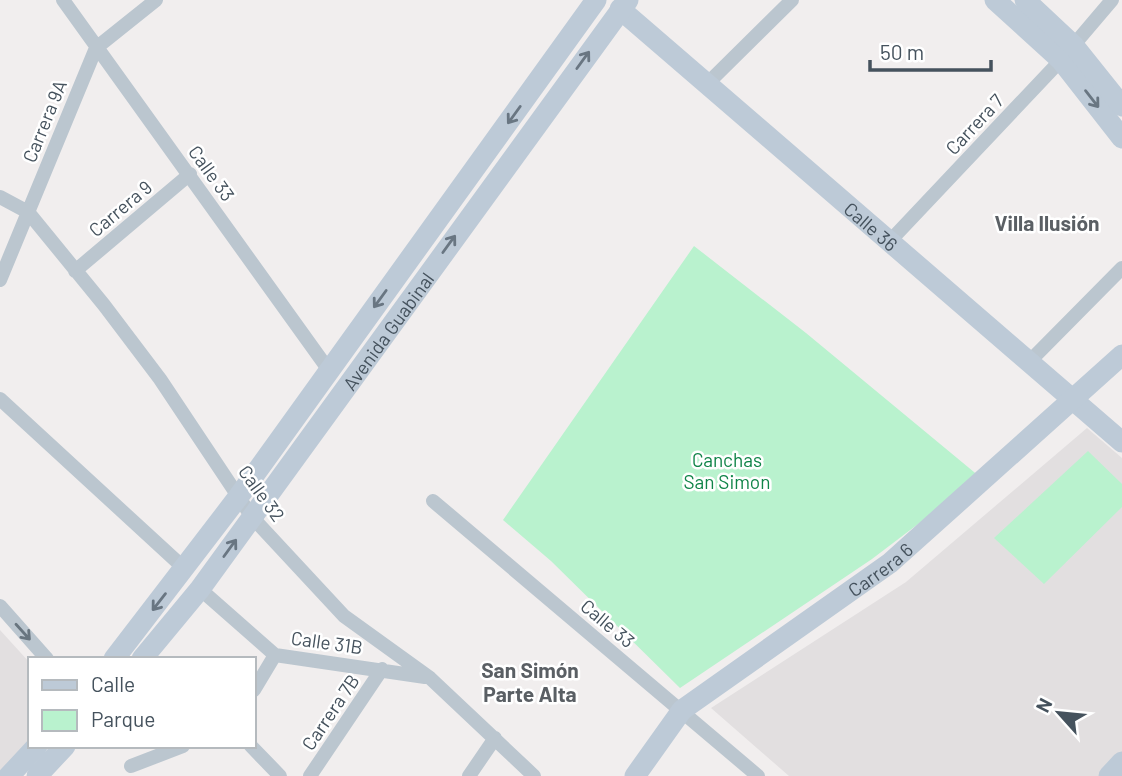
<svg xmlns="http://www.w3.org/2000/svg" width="1122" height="776" font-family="Barlow,sans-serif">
<rect width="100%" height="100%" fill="#f1eeee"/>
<path fill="#e2dfe0" d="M 1087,428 L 1122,458 L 1122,754 L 1103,776 L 789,776 L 711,708 L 906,582 Z
M 0,630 L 30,663 L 30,746 L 0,776 Z"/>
<path fill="#b9f2ce" d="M 694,246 L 806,333 L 980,477 L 872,559 L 680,688 L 551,561 L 503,520 Z
M 1088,451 L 1122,484 L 1122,507 L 1044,584 L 994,538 Z"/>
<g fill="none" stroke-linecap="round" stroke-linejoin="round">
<path stroke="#bbc6cf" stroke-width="14" d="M 63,0 L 328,369
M 707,84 L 792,0
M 0,197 L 28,212 L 104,305 L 160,379 L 252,517 L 344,616 L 430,678 L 534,776
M 890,241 L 1061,60 L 1112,0
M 75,271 L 190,174
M 0,280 L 96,48 L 156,0
M 1029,362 L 1122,268
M 0,399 L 185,569
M 433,501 L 758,776
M 200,589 L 275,655 L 425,677
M 0,606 L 47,659
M 254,690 L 275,655
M 251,746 L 280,776
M 131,766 L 183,746
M 310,776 L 382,669
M 469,776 L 495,738"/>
<g stroke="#bdcad7" stroke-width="21">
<path d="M 995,0 L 1061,60 L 1122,138"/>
<path d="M 1025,0 L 1074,46 L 1122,106"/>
<path id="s1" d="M 620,9 L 1122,442"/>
<path d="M 114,659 L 239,496 L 596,0"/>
<path id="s2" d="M 142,659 L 200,589 L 628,0"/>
<path d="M 9,776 L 37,746"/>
<path d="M 37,776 L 65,746"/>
<path id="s3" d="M 635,776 L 682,710 L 890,563 L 1122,355"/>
<path d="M 1109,776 L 1122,762"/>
</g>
</g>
<defs><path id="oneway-shaft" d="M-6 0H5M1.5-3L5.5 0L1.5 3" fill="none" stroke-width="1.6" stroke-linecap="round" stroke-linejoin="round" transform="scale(1.75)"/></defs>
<g stroke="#697682">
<use href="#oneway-shaft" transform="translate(583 60) rotate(-54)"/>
<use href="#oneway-shaft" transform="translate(1092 99) rotate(52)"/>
<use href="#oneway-shaft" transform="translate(514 115) rotate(126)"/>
<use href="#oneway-shaft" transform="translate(449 244) rotate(-54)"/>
<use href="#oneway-shaft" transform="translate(380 299) rotate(126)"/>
<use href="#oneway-shaft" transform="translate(230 548) rotate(-54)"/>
<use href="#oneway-shaft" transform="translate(159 602) rotate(128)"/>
</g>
<use stroke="#68757f" href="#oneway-shaft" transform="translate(23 632) rotate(48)"/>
<g text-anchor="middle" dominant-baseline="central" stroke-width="5" stroke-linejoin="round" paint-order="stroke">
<g font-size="19" fill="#45525d" stroke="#fff">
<text transform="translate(44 121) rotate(-68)">Carrera 9A</text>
<text transform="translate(974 124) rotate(-47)">Carrera 7</text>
<text transform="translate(212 173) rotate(54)">Calle 33</text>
<text transform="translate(120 208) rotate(-40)">Carrera 9</text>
<text stroke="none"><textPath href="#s1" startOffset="332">Calle 36</textPath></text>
<text stroke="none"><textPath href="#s2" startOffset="410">Avenida Guabinal</textPath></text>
<text transform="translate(262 493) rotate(54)">Calle 32</text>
<text stroke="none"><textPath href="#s3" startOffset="324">Carrera 6</textPath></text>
<text transform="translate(608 623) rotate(40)">Calle 33</text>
<text transform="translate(327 642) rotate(8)">Calle 31B</text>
<text transform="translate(330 712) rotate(-56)">Carrera 7B</text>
</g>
<g font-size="19" fill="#108448" stroke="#fff">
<text x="727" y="459">Canchas<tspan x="727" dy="22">San Simon</tspan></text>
</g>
<g font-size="21" font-weight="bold" fill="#5a5f64" stroke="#fff">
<text x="1047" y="222">Villa Ilusión</text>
<text x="530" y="669">San Simón<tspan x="530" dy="24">Parte Alta</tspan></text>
</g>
</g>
<rect x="28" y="657" width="228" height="91" fill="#ffffff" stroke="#b5babe" stroke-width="2"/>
<rect x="42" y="680" width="35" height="10" fill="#bdcad7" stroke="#b5babe" stroke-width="2"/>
<text x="91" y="692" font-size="21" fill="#45525d">Calle</text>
<rect x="42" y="710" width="35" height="21" fill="#b9f2ce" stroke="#b5babe" stroke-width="2"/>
<text x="91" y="727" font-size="21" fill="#45525d">Parque</text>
<g transform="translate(1059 713) rotate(297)" stroke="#ffffff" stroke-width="5" paint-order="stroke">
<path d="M0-5L12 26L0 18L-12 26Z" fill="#45525d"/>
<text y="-10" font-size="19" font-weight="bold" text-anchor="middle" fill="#45525d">N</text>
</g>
<path d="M870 60v10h121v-10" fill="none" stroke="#45525d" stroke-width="3.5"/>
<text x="880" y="60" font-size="21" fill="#45525d" stroke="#ffffff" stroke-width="5" paint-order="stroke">50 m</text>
</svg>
